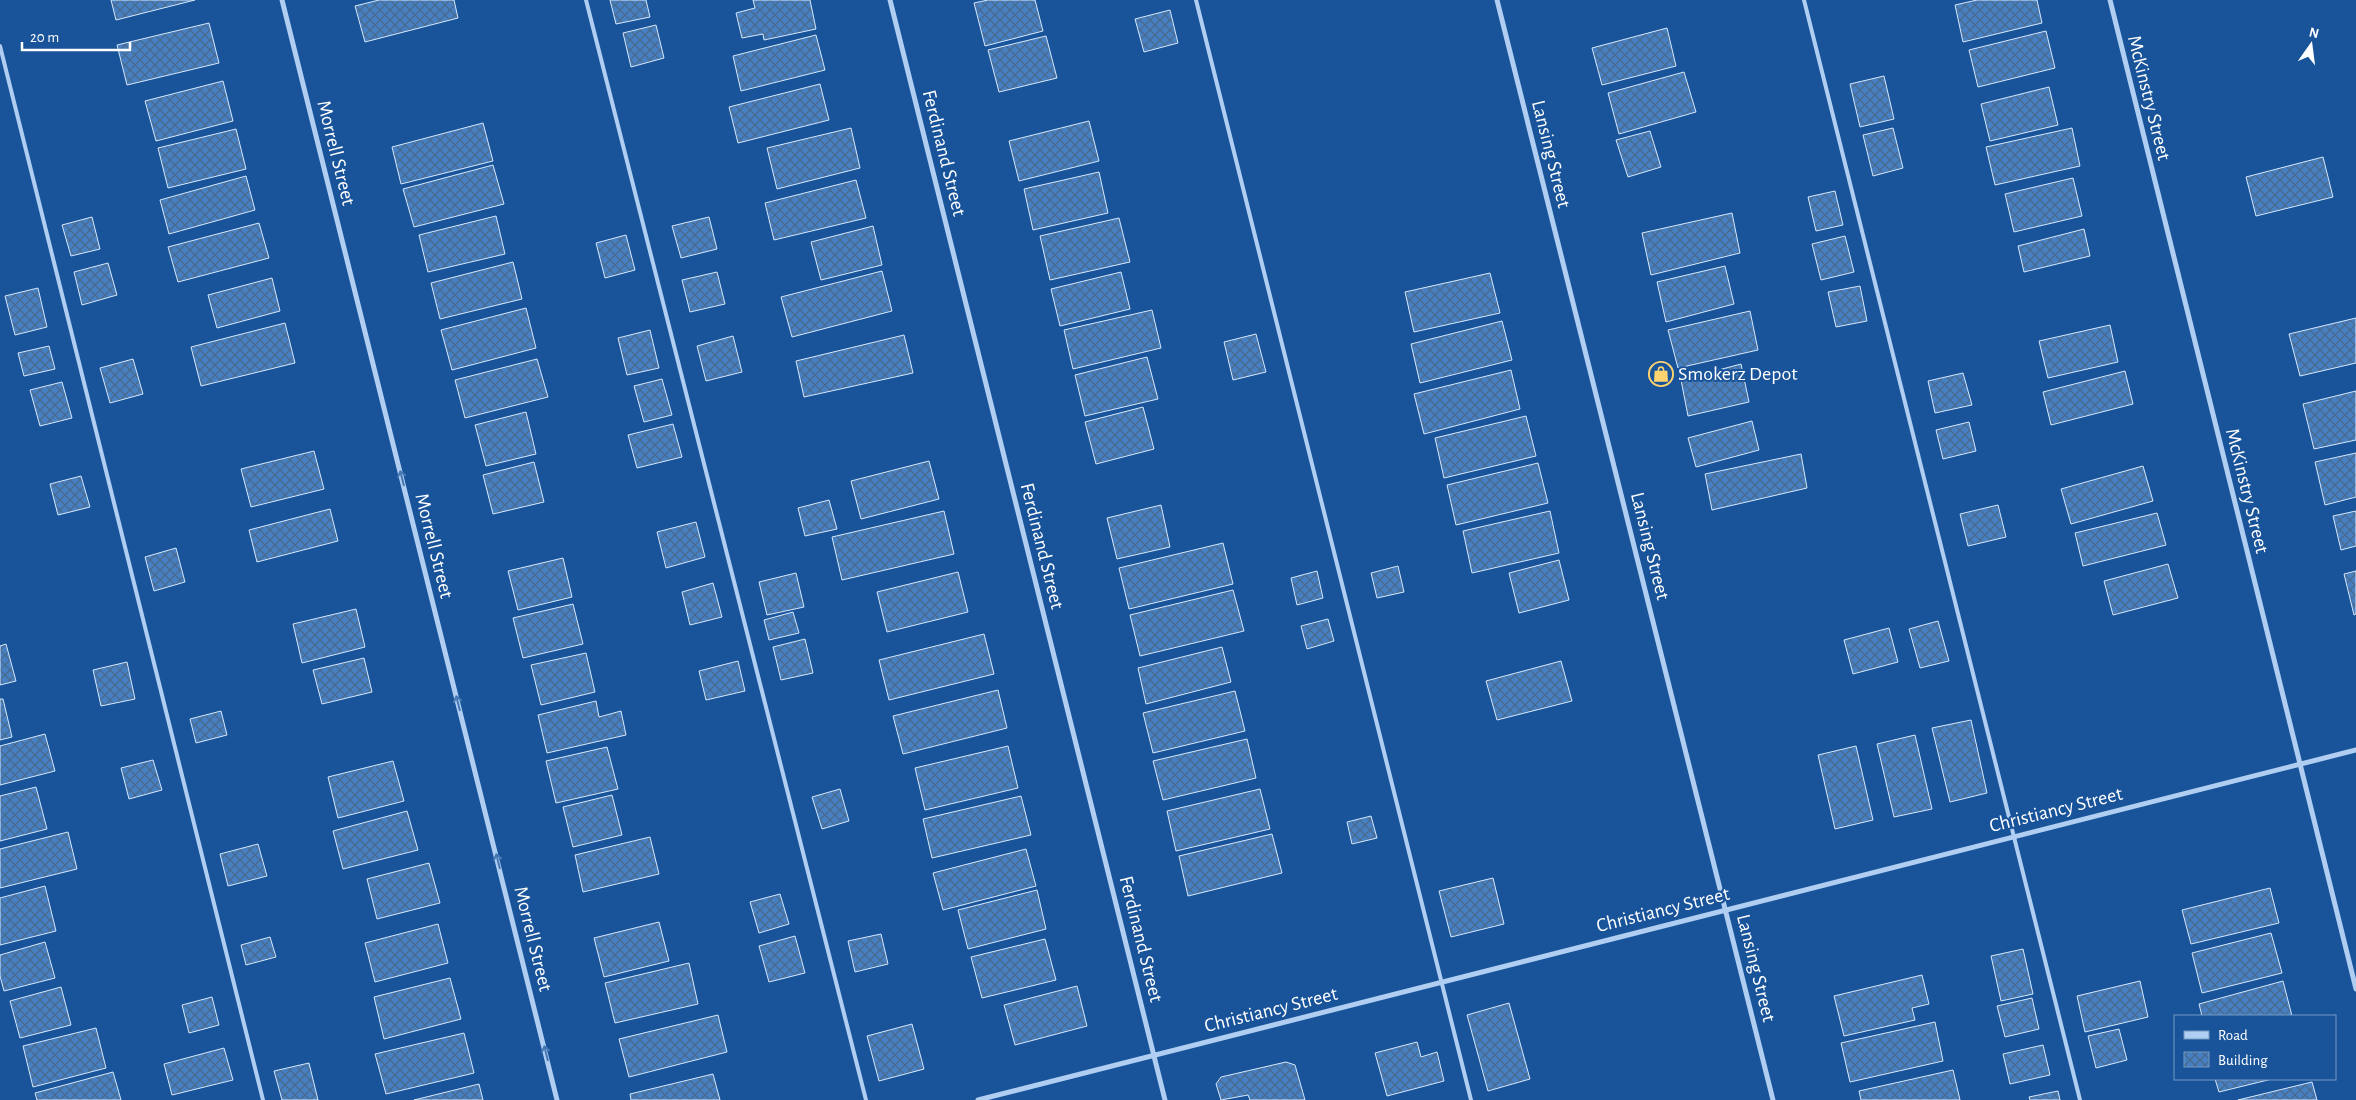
<svg xmlns="http://www.w3.org/2000/svg" width="2356" height="1100" font-family="'Alegreya Sans',sans-serif">
<defs>
<pattern id="building-cross-hatch" width="8" height="8" patternUnits="userSpaceOnUse" patternTransform="scale(1.25)"><rect width="8" height="8" fill="#4680c2"/><path d="M0 0l8 8M0 8l8-8" fill="none" stroke="#49698d"/></pattern>
</defs>
<rect width="100%" height="100%" fill="#19549a"/>
<path fill="url(#building-cross-hatch)" stroke="#d6e8fc" d="M 111,0 L 195,0 L 116,20 Z
M 379,0 L 454,0 L 458,18 L 365,42 L 355,6 Z
M 610,0 L 646,0 L 650,17 L 616,24 Z
M 753,0 L 810,0 L 816,29 L 764,40 L 763,34 L 742,38 L 736,13 L 755,8 Z
M 988,0 L 1035,0 L 1043,31 L 985,46 L 974,3 Z
M 1977,0 L 2037,0 L 2042,23 L 1963,42 L 1955,5 Z
M 1170,10 L 1178,43 L 1144,52 L 1135,19 Z
M 209,23 L 219,63 L 127,85 L 117,45 Z
M 656,25 L 664,58 L 631,67 L 623,33 Z
M 1667,28 L 1676,66 L 1602,85 L 1592,48 Z
M 2046,31 L 2055,68 L 1978,87 L 1969,50 Z
M 816,35 L 825,70 L 741,91 L 733,56 Z
M 1046,36 L 1057,78 L 999,92 L 988,50 Z
M 1684,72 L 1696,112 L 1619,134 L 1608,93 Z
M 1884,76 L 1894,119 L 1860,127 L 1850,84 Z
M 223,81 L 233,121 L 156,141 L 145,101 Z
M 820,84 L 829,120 L 738,143 L 729,107 Z
M 2049,87 L 2058,125 L 1990,141 L 1981,104 Z
M 1089,121 L 1099,161 L 1019,181 L 1009,141 Z
M 483,123 L 493,161 L 401,184 L 392,147 Z
M 851,128 L 860,168 L 777,189 L 767,148 Z
M 1893,128 L 1903,168 L 1873,176 L 1863,135 Z
M 2072,128 L 2080,166 L 1995,185 L 1986,147 Z
M 236,129 L 246,169 L 168,188 L 158,148 Z
M 1650,131 L 1661,167 L 1628,177 L 1616,140 Z
M 2323,157 L 2333,197 L 2256,216 L 2246,177 Z
M 493,165 L 504,204 L 414,227 L 403,189 Z
M 1099,172 L 1108,213 L 1033,230 L 1024,189 Z
M 246,176 L 255,210 L 169,234 L 160,200 Z
M 2073,178 L 2082,216 L 2014,232 L 2005,194 Z
M 856,180 L 866,218 L 774,240 L 765,203 Z
M 1835,191 L 1843,225 L 1816,231 L 1808,197 Z
M 1732,213 L 1740,253 L 1651,275 L 1642,233 Z
M 496,216 L 505,254 L 428,272 L 419,235 Z
M 92,217 L 100,249 L 71,256 L 62,225 Z
M 709,217 L 717,249 L 681,258 L 672,226 Z
M 1119,218 L 1130,262 L 1050,280 L 1040,236 Z
M 259,223 L 269,258 L 178,282 L 168,247 Z
M 873,226 L 882,265 L 821,280 L 811,242 Z
M 2084,229 L 2090,256 L 2024,272 L 2018,246 Z
M 626,235 L 635,270 L 605,278 L 596,243 Z
M 1845,236 L 1854,272 L 1821,280 L 1812,244 Z
M 513,262 L 522,299 L 440,319 L 431,283 Z
M 108,263 L 117,295 L 82,305 L 74,272 Z
M 1725,266 L 1734,304 L 1666,322 L 1657,282 Z
M 882,271 L 892,311 L 792,337 L 781,297 Z
M 717,272 L 725,304 L 690,312 L 682,280 Z
M 1121,272 L 1130,309 L 1060,326 L 1051,289 Z
M 1490,273 L 1500,313 L 1414,332 L 1405,292 Z
M 272,278 L 280,311 L 217,328 L 208,295 Z
M 1860,286 L 1867,321 L 1836,327 L 1828,292 Z
M 38,288 L 47,327 L 15,335 L 5,296 Z
M 526,308 L 536,348 L 452,370 L 441,330 Z
M 1152,310 L 1161,348 L 1073,369 L 1064,330 Z
M 1750,311 L 1758,350 L 1678,368 L 1668,330 Z
M 2356,318 L 2356,363 L 2300,376 L 2289,334 Z
M 1502,321 L 1512,360 L 1420,383 L 1411,344 Z
M 285,323 L 295,363 L 201,386 L 191,347 Z
M 2110,325 L 2118,362 L 2048,378 L 2039,341 Z
M 650,330 L 659,368 L 627,375 L 618,338 Z
M 1256,334 L 1266,372 L 1233,380 L 1224,342 Z
M 904,335 L 913,373 L 804,397 L 796,361 Z
M 733,336 L 742,372 L 706,381 L 697,346 Z
M 49,346 L 55,369 L 24,376 L 18,353 Z
M 1147,357 L 1158,399 L 1085,416 L 1075,375 Z
M 133,359 L 143,394 L 110,403 L 100,368 Z
M 537,359 L 548,397 L 465,418 L 455,380 Z
M 1741,364 L 1749,402 L 1688,416 L 1681,380 Z
M 1511,370 L 1520,409 L 1424,434 L 1414,394 Z
M 2125,371 L 2133,404 L 2051,425 L 2043,392 Z
M 1963,373 L 1972,405 L 1935,413 L 1928,381 Z
M 662,379 L 672,415 L 644,422 L 634,386 Z
M 62,382 L 72,418 L 40,426 L 30,390 Z
M 2356,391 L 2356,440 L 2314,449 L 2303,404 Z
M 1143,407 L 1154,449 L 1096,464 L 1085,422 Z
M 526,412 L 536,454 L 486,466 L 475,425 Z
M 1526,416 L 1536,456 L 1444,478 L 1435,438 Z
M 1752,421 L 1759,450 L 1696,467 L 1688,438 Z
M 1969,422 L 1976,451 L 1943,459 L 1936,430 Z
M 673,424 L 682,457 L 637,468 L 628,435 Z
M 314,451 L 324,489 L 251,507 L 241,469 Z
M 2356,453 L 2356,497 L 2325,505 L 2315,462 Z
M 1801,454 L 1807,488 L 1712,510 L 1705,474 Z
M 929,461 L 939,499 L 861,519 L 851,481 Z
M 534,462 L 544,502 L 493,514 L 483,475 Z
M 1538,463 L 1548,503 L 1456,525 L 1447,485 Z
M 2143,466 L 2153,501 L 2071,524 L 2061,489 Z
M 81,476 L 90,507 L 58,515 L 50,484 Z
M 829,500 L 837,529 L 805,536 L 798,508 Z
M 1161,505 L 1170,547 L 1117,559 L 1107,518 Z
M 1998,505 L 2006,537 L 1968,546 L 1960,514 Z
M 330,509 L 338,541 L 257,562 L 249,530 Z
M 944,511 L 954,554 L 842,580 L 832,537 Z
M 1550,511 L 1559,553 L 1472,573 L 1463,531 Z
M 2356,511 L 2356,546 L 2341,550 L 2333,516 Z
M 2157,513 L 2166,545 L 2083,566 L 2075,533 Z
M 696,522 L 705,557 L 666,568 L 657,532 Z
M 1223,543 L 1233,584 L 1129,609 L 1119,568 Z
M 176,548 L 185,582 L 154,591 L 145,557 Z
M 563,558 L 572,597 L 518,610 L 508,571 Z
M 1559,560 L 1569,600 L 1519,613 L 1509,573 Z
M 2168,564 L 2178,598 L 2113,615 L 2104,581 Z
M 1398,566 L 1404,592 L 1377,598 L 1371,573 Z
M 1317,571 L 1323,598 L 1297,605 L 1291,578 Z
M 2356,571 L 2356,614 L 2354,615 L 2344,574 Z
M 958,572 L 968,612 L 887,632 L 877,592 Z
M 796,573 L 804,607 L 767,615 L 759,582 Z
M 713,583 L 722,617 L 690,625 L 682,592 Z
M 1233,590 L 1244,631 L 1140,656 L 1130,615 Z
M 573,604 L 583,644 L 523,658 L 513,618 Z
M 356,609 L 365,647 L 302,663 L 293,624 Z
M 793,612 L 799,633 L 769,640 L 764,620 Z
M 1328,619 L 1334,641 L 1307,649 L 1301,626 Z
M 1938,621 L 1949,661 L 1920,668 L 1909,629 Z
M 1889,628 L 1898,662 L 1853,674 L 1844,640 Z
M 984,634 L 994,674 L 889,700 L 879,660 Z
M 805,639 L 813,673 L 781,680 L 773,647 Z
M 6,644 L 16,681 L 0,685 L 0,646 Z
M 1222,647 L 1231,682 L 1146,704 L 1138,668 Z
M 586,653 L 595,692 L 541,705 L 531,665 Z
M 364,658 L 372,692 L 322,704 L 313,670 Z
M 738,661 L 745,691 L 706,700 L 699,671 Z
M 1561,661 L 1572,701 L 1497,720 L 1486,681 Z
M 127,662 L 135,699 L 101,706 L 93,670 Z
M 998,690 L 1007,728 L 903,754 L 893,716 Z
M 1235,691 L 1245,731 L 1153,753 L 1143,713 Z
M 0,699 L 3,699 L 12,737 L 0,740 Z
M 596,701 L 599,717 L 621,711 L 626,735 L 547,753 L 538,715 Z
M 221,711 L 227,735 L 196,743 L 190,719 Z
M 1971,720 L 1987,793 L 1950,802 L 1932,728 Z
M 45,734 L 55,771 L 0,785 L 0,746 Z
M 1915,735 L 1932,809 L 1894,817 L 1877,744 Z
M 1247,739 L 1256,778 L 1163,800 L 1153,761 Z
M 1008,746 L 1018,788 L 925,810 L 915,768 Z
M 1856,746 L 1873,820 L 1835,829 L 1818,755 Z
M 607,747 L 618,789 L 556,803 L 546,761 Z
M 153,760 L 162,790 L 129,799 L 121,768 Z
M 393,761 L 404,801 L 338,818 L 328,777 Z
M 36,787 L 47,829 L 0,841 L 0,796 Z
M 840,789 L 849,821 L 822,829 L 812,797 Z
M 1260,789 L 1270,829 L 1176,851 L 1167,811 Z
M 612,795 L 622,835 L 573,847 L 563,807 Z
M 1021,796 L 1031,835 L 932,858 L 923,819 Z
M 407,811 L 418,850 L 343,869 L 333,831 Z
M 1371,816 L 1377,838 L 1352,844 L 1347,822 Z
M 68,832 L 77,869 L 0,888 L 0,849 Z
M 1272,834 L 1282,873 L 1188,896 L 1179,856 Z
M 650,837 L 659,874 L 583,892 L 575,855 Z
M 258,844 L 267,876 L 228,886 L 220,854 Z
M 1026,849 L 1036,886 L 943,910 L 933,873 Z
M 429,863 L 440,903 L 377,919 L 367,879 Z
M 1493,878 L 1504,924 L 1451,937 L 1439,891 Z
M 45,886 L 56,931 L 0,945 L 0,898 Z
M 2270,888 L 2279,923 L 2191,944 L 2182,910 Z
M 1037,890 L 1046,929 L 968,949 L 958,910 Z
M 780,894 L 789,924 L 759,933 L 750,902 Z
M 659,922 L 669,961 L 604,977 L 594,938 Z
M 438,924 L 448,963 L 375,982 L 365,943 Z
M 2271,933 L 2282,973 L 2202,993 L 2192,953 Z
M 881,934 L 888,964 L 855,972 L 848,941 Z
M 795,936 L 805,973 L 769,982 L 759,946 Z
M 270,937 L 276,957 L 246,965 L 241,945 Z
M 1045,939 L 1056,980 L 982,998 L 971,957 Z
M 45,942 L 55,978 L 4,991 L 0,976 L 0,955 Z
M 2023,949 L 2033,994 L 2001,1001 L 1991,956 Z
M 689,963 L 698,1004 L 615,1023 L 605,983 Z
M 1922,975 L 1929,1004 L 1912,1008 L 1915,1020 L 1844,1036 L 1834,996 Z
M 450,978 L 461,1019 L 384,1039 L 374,997 Z
M 2140,981 L 2148,1017 L 2085,1032 L 2077,996 Z
M 2283,981 L 2292,1016 L 2202,1016 L 2199,1004 Z
M 1077,986 L 1087,1026 L 1015,1045 L 1004,1005 Z
M 61,987 L 71,1025 L 20,1038 L 10,1001 Z
M 212,997 L 219,1025 L 189,1033 L 182,1005 Z
M 2032,998 L 2039,1029 L 2005,1037 L 1997,1006 Z
M 1509,1003 L 1530,1079 L 1488,1091 L 1467,1015 Z
M 718,1015 L 727,1052 L 629,1077 L 619,1039 Z
M 1935,1022 L 1943,1061 L 1850,1082 L 1841,1043 Z
M 912,1024 L 924,1069 L 879,1081 L 867,1036 Z
M 96,1028 L 106,1068 L 33,1087 L 23,1046 Z
M 2119,1029 L 2127,1060 L 2096,1068 L 2088,1036 Z
M 464,1033 L 474,1073 L 386,1094 L 375,1054 Z
M 1417,1042 L 1421,1057 L 1437,1052 L 1444,1081 L 1387,1096 L 1375,1053 Z
M 2043,1045 L 2050,1075 L 2010,1084 L 2003,1054 Z
M 224,1048 L 233,1080 L 172,1095 L 164,1064 Z
M 1286,1062 L 1295,1065 L 1305,1100 L 1250,1100 L 1248,1095 L 1221,1100 L 1216,1084 L 1221,1077 Z
M 309,1063 L 318,1100 L 282,1100 L 274,1071 Z
M 1953,1070 L 1960,1100 L 1861,1100 L 1859,1091 Z
M 113,1072 L 121,1100 L 37,1100 L 35,1093 Z
M 713,1074 L 720,1100 L 631,1100 L 630,1094 Z
M 2215,1079 L 2272,1079 L 2219,1092 Z
M 2312,1082 L 2317,1100 L 2238,1100 Z
M 479,1084 L 483,1100 L 414,1100 Z
M 2058,1091 L 2060,1100 L 2030,1100 L 2029,1097 Z"/>
<g fill="none" stroke-linecap="round" stroke-linejoin="round">
<path stroke="#afcef1" stroke-width="4" d="M 586,0 L 866,1100
M 1196,0 L 1471,1100
M 1804,0 L 2080,1100
M 0,46 L 263,1100"/>
<path stroke="#afcef1" stroke-width="5" d="M 282,0 L 557,1100
M 890,0 L 1165,1100
M 1497,0 L 1773,1100
M 2110,0 L 2356,989
M 978,1100 L 2356,750"/>
</g>
<defs><path id="oneway-shaft" d="M-6 0H5M1.5-3L5.5 0L1.5 3" fill="none" stroke-width="1.6" stroke-linecap="round" stroke-linejoin="round" transform="scale(1.25)"/></defs>
<g stroke="#4679b4">
<use href="#oneway-shaft" transform="translate(402 478) rotate(-104)"/>
<use href="#oneway-shaft" transform="translate(458 703) rotate(-104)"/>
<use href="#oneway-shaft" transform="translate(498 861) rotate(-104)"/>
<use href="#oneway-shaft" transform="translate(546 1053) rotate(-104)"/>
</g>
<defs>
<symbol id="shop-ring" viewBox="-11 -11 22 22"><circle r="9.5" fill="#19549a" stroke="#ffd36f" stroke-width="1.5"/><path d="M-5-2.5h2.3a2.7 3.5 0 0 1 5.4 0H5L5.5 6h-11ZM-1.5-2.5h3a1.5 2.3 0 0 0-3 0Z" fill="#ffd36f"/></symbol>
</defs>
<g fill-rule="evenodd">
<use href="#shop-ring" x="1647" y="360" width="28" height="28"/>
</g>
<g text-anchor="middle" dominant-baseline="central" stroke-width="4" stroke-linejoin="round" paint-order="stroke">
<g font-size="20" fill="#fff" stroke="#19549a">
<text transform="translate(2149 98) rotate(76)">McKinstry Street</text>
<text transform="translate(336 153) rotate(76)">Morrell Street</text>
<text transform="translate(944 153) rotate(76)">Ferdinand Street</text>
<text transform="translate(1551 154) rotate(76)">Lansing Street</text>
<text transform="translate(2247 491) rotate(76)">McKinstry Street</text>
<text transform="translate(434 546) rotate(76)">Morrell Street</text>
<text transform="translate(1042 546) rotate(76)">Ferdinand Street</text>
<text transform="translate(1650 546) rotate(76)">Lansing Street</text>
<text transform="translate(2056 810) rotate(-14)">Christiancy Street</text>
<text transform="translate(1663 910) rotate(-14)">Christiancy Street</text>
<text transform="translate(533 939) rotate(76)">Morrell Street</text>
<text transform="translate(1141 939) rotate(76)">Ferdinand Street</text>
<text transform="translate(1756 968) rotate(76)">Lansing Street</text>
<text transform="translate(1271 1010) rotate(-14)">Christiancy Street</text>
</g>
<g font-size="20" fill="#fff" stroke="#19549a" text-anchor="start">
<text x="1678" y="374">Smokerz Depot</text>
</g>
</g>
<rect x="2174" y="1015" width="162" height="65" fill="#19549a" stroke="#7598c2"/>
<rect x="2184" y="1031" width="25" height="8" fill="#afcef1" stroke="#7598c2"/>
<text x="2218" y="1040" font-size="15" fill="#ffffff">Road</text>
<rect x="2184" y="1052" width="25" height="15" fill="url(#building-cross-hatch)" stroke="#7598c2"/>
<text x="2218" y="1065" font-size="15" fill="#ffffff">Building</text>
<g transform="translate(2311 45) rotate(14)" stroke="#19549a" stroke-width="4" paint-order="stroke">
<path d="M0-4L9 19L0 12L-9 19Z" fill="#ffffff"/>
<text y="-8" font-size="14" font-weight="bold" text-anchor="middle" fill="#ffffff">N</text>
</g>
<path d="M22 42v8h108v-8" fill="none" stroke="#ffffff" stroke-width="2.5"/>
<text x="30" y="42" font-size="15" fill="#ffffff" stroke="#19549a" stroke-width="4" paint-order="stroke">20 m</text>
</svg>
